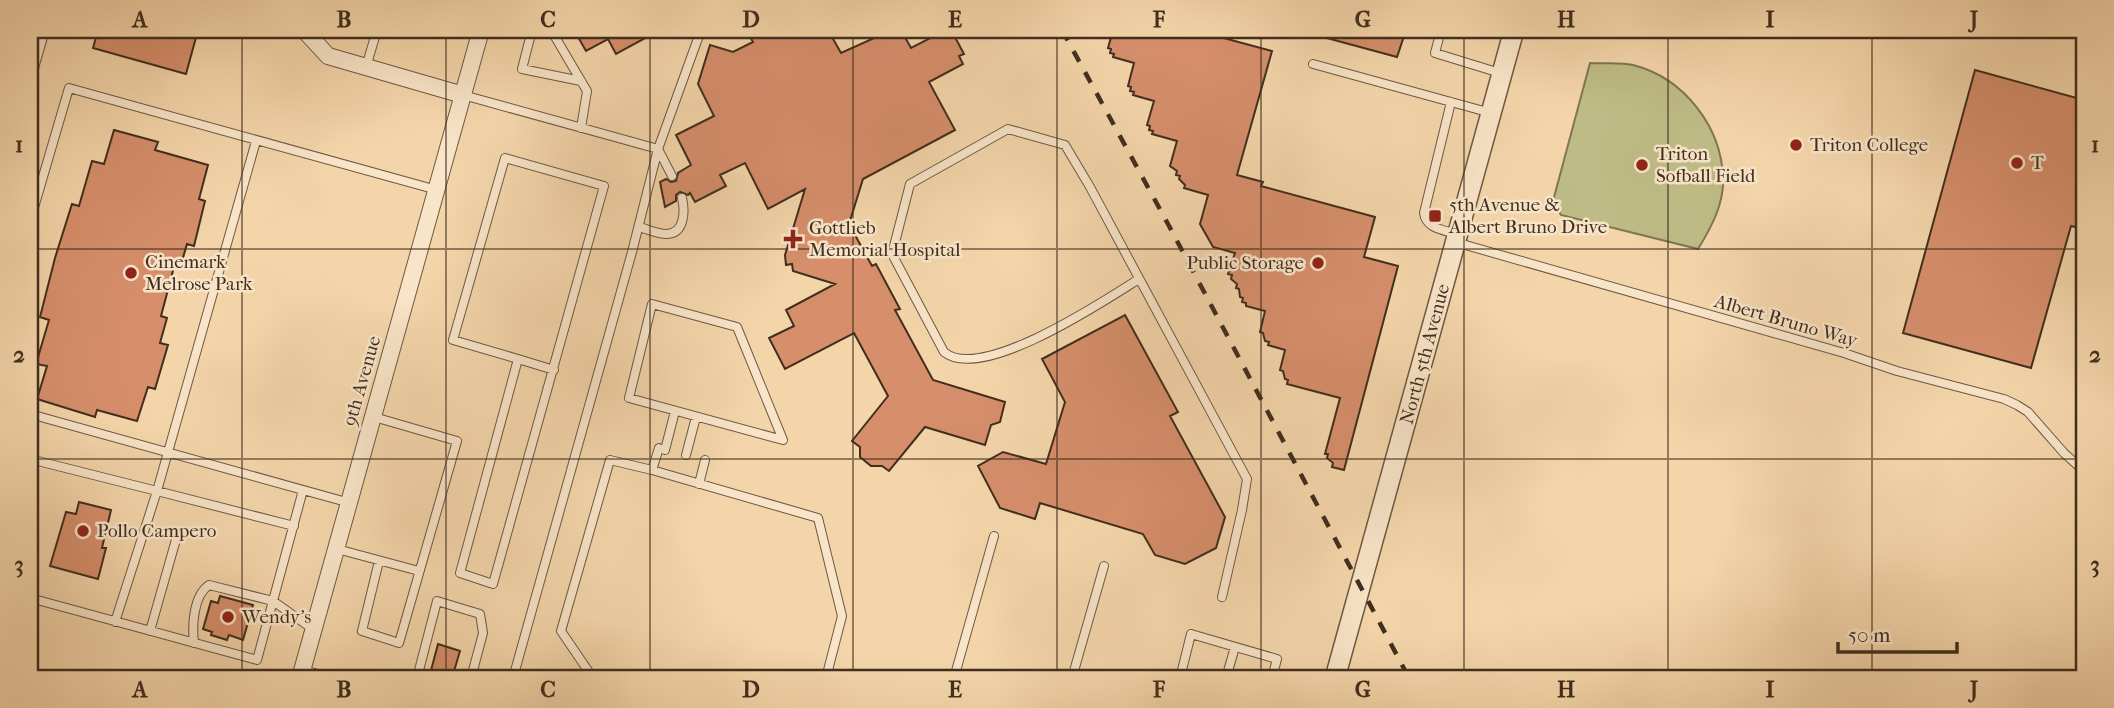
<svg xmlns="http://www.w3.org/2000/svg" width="2114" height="708" font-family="'IM FELL French Canon',serif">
<rect width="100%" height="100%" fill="#f4d5aa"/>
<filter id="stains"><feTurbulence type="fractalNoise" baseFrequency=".00286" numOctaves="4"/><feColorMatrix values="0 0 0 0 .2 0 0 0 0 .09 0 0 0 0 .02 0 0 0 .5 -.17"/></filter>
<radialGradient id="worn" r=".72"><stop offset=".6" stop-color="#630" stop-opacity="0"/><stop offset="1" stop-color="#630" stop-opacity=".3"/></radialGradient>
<path fill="#bebc86" stroke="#7f7552" stroke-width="2" d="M 1590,63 C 1604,64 1620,62 1633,65 C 1684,78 1722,127 1723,179 C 1724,204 1711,228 1698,249 L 1561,215 L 1553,201 Z"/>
<path fill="#d68e6b" stroke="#402e1e" stroke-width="2" d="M 98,30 L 198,30 L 186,74 L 93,48 Z
M 574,30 L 660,30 L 616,54 L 608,39 L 586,51 Z
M 746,30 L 828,30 L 841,53 L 892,30 L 901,30 L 911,48 L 946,30 L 972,30 L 956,39 L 964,54 L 959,56 L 963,64 L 929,82 L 955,130 L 863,179 L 849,224 L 872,266 L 876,264 L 900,309 L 895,310 L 933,380 L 1005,402 L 1000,422 L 991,425 L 985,445 L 925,427 L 889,471 L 882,466 L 871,466 L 860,457 L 860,447 L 852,441 L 888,396 L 854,333 L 785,369 L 769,338 L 794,326 L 786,310 L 835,284 L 793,271 L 792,264 L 786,265 L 785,255 L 805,189 L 768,209 L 745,163 L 720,175 L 726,186 L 695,202 L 690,193 L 688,195 L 680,192 L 676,195 L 676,201 L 665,207 L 660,182 L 666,179 L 671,182 L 676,181 L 678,173 L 691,165 L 676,135 L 714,116 L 698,84 L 710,45 L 733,52 L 753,42 Z
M 1113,30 L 1194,30 L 1272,51 L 1237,175 L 1263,182 L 1261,186 L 1375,217 L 1364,257 L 1398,266 L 1344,470 L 1332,467 L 1333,463 L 1327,458 L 1328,454 L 1325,454 L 1340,398 L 1287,384 L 1288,380 L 1285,379 L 1283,371 L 1280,370 L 1285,350 L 1268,345 L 1269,342 L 1265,341 L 1263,333 L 1260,332 L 1265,311 L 1246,306 L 1246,303 L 1242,302 L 1243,298 L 1240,297 L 1239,289 L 1236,288 L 1237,284 L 1231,279 L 1232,275 L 1228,274 L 1235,253 L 1213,247 L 1200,224 L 1208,195 L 1184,188 L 1185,185 L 1179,179 L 1180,176 L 1176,175 L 1177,171 L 1170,166 L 1177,141 L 1152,134 L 1153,131 L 1149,130 L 1150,126 L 1147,125 L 1154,101 L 1133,95 L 1134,92 L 1130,91 L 1131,87 L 1128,86 L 1134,63 L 1113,57 L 1114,54 L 1110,53 L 1111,49 L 1108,48 Z
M 1313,30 L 1406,30 L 1397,57 L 1312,34 Z
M 1975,70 L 2084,100 L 2084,229 L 2071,226 L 2031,368 L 1903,333 Z
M 114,130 L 158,142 L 155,150 L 208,165 L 199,199 L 205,201 L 194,246 L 187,244 L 180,268 L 174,267 L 161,316 L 167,318 L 160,343 L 168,345 L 155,389 L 148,387 L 137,421 L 97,410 L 95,417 L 37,399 L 47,366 L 36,364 L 49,320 L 40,317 L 55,258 L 72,204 L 79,206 L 92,161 L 104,164 Z
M 1125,315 L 1178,412 L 1170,416 L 1225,517 L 1216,548 L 1185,564 L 1155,555 L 1143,534 L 1040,503 L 1035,519 L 1000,508 L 978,466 L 1003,452 L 1046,464 L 1065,402 L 1042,359 Z
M 79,502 L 111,510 L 102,548 L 106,548 L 98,579 L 50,566 L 66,512 L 76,514 Z
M 220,596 L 253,605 L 243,640 L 229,635 L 227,640 L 211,635 L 212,632 L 203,629 L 211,601 L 218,603 Z
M 438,644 L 460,651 L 452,678 L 429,678 Z"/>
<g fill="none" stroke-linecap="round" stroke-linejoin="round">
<defs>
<path id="service" d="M 532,30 L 522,69 L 581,81
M 551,30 L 587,91 L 581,128
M 1441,30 L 1435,53 L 1500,73
M 841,31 L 843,30
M 78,33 L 79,30
M 1313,64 L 1491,113
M 366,67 L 377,30
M 30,82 L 45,30
M 463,95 L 658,149 L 672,176
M 1451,102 L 1424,213 C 1426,229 1444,230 1457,234
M 30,221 L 69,88 L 437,190
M 639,227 C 647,229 658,234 666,234 C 685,234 685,211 682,198
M 1455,242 L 1844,353 L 1897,371 L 2004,399 L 2017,405 L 2028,412 L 2064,453 L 2084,471
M 1139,279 C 1104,301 981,383 944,352 L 892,254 L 910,184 L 1008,129 L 1065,145 L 1090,187 L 1247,479 L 1242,510 L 1222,597
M 652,304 L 737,327 L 783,440 L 629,398 Z
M 518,359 L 453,340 L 505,158 L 604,186 L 493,584 L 460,573 L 518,359 L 554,370
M 30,414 L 350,503
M 374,417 L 457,441 L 399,643 L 362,631 L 379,561
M 665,450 L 675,411
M 686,455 L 696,417
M 30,459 L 157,491 L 256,141
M 652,470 L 818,518 L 842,616 L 826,678
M 699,484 L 705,460
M 337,549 L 419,571
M 30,598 L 257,660 L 303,490
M 115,622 L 157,491 L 294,526
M 150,631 L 177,536
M 194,643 C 192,626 193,596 209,585 L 273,601 L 314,630
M 303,670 L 333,678
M 417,678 L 437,601 L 480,614 L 483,633 L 471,678
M 513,678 L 632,252 L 658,149 L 701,30
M 593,678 L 561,631 L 610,460 L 652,470 L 659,448
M 954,678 L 994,536
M 1072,678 L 1104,566
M 1180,678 L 1191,634 L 1277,659 L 1272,678
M 1226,678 L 1235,647"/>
<path id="minor" d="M 304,30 L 328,56 L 463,95
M 300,678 L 481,30"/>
<path id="tertiary" d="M 1335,678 L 1514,30"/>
</defs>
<use href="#service" stroke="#6d5841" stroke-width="10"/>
<use href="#minor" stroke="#6d5841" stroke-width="18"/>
<use href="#tertiary" stroke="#6d5841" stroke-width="22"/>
<use href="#service" stroke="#f8e4c8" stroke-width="8"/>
<use href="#minor" stroke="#f8e4c8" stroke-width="16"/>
<use href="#tertiary" stroke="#f8e4c8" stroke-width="19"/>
<path stroke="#402e1e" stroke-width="4.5" stroke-dasharray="12 12" stroke-linecap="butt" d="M 1062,30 L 1168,224 L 1409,678"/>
</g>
<path fill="none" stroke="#402e1e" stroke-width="2" stroke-opacity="0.55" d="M 242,30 L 242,678M 446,30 L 446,678M 650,30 L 650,678M 853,30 L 853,678M 1057,30 L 1057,678M 1261,30 L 1261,678M 1464,30 L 1464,678M 1668,30 L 1668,678M 1872,30 L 1872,678M 30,249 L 2084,249M 30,459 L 2084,459"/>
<g fill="#8f2418" stroke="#f8e4c8" stroke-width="2.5">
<circle cx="1796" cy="145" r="7"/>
<circle cx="2017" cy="163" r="7"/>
<circle cx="1642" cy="165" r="7"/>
<rect x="1428" y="209" width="14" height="14" rx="3.5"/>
<path d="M789.5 228.5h7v7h7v7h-7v7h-7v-7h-7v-7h7z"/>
<circle cx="1318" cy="263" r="7"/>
<circle cx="131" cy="273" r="7"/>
<circle cx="83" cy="531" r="7"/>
<circle cx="228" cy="617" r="7"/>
</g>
<g text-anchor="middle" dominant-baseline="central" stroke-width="5" stroke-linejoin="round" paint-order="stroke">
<g font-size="19" fill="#402e1e" stroke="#f8e4c8" text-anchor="start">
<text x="1810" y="145">Triton College</text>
<text x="1656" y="154">Triton<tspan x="1656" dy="22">Sofball Field</tspan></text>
<text x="2031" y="163">T</text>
<text x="1449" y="205">5th Avenue &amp;<tspan x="1449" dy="22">Albert Bruno Drive</tspan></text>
<text x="809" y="228">Gottlieb<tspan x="809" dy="22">Memorial Hospital</tspan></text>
<text x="145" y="262">Cinemark<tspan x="145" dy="22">Melrose Park</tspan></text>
<text x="1304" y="263" text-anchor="end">Public Storage</text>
<text x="97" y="531">Pollo Campero</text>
<text x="242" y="617">Wendy's</text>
</g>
<g font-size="19" fill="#402e1e" stroke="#f8e4c8">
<text transform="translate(1786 321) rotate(16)">Albert Bruno Way</text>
<text transform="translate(1425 354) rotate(-75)">North 5th Avenue</text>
<text transform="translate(362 381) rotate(-74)">9th Avenue</text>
</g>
</g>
<rect width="2114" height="708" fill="none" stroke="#f4d5aa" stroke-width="77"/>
<path d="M1838 642v10h119v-10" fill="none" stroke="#402e1e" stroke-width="3.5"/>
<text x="1848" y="642" font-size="21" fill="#402e1e" stroke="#f8e4c8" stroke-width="5" paint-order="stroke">50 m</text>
<rect x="38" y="38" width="2038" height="632" fill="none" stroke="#402e1e" stroke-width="2.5"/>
<g font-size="23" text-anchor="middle" font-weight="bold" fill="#402e1e">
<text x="140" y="27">A</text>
<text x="344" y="27">B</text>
<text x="548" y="27">C</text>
<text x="751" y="27">D</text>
<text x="955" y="27">E</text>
<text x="1159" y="27">F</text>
<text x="1363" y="27">G</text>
<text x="1566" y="27">H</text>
<text x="1770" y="27">I</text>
<text x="1974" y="27">J</text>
<text x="19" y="152">1</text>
<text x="2095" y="152">1</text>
<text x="19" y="362">2</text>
<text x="2095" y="362">2</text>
<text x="19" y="572">3</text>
<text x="2095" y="572">3</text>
<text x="140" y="697">A</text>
<text x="344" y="697">B</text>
<text x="548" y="697">C</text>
<text x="751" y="697">D</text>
<text x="955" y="697">E</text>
<text x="1159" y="697">F</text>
<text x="1363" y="697">G</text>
<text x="1566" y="697">H</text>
<text x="1770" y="697">I</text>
<text x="1974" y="697">J</text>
</g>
<rect width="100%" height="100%" filter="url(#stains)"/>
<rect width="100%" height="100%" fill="url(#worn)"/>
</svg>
